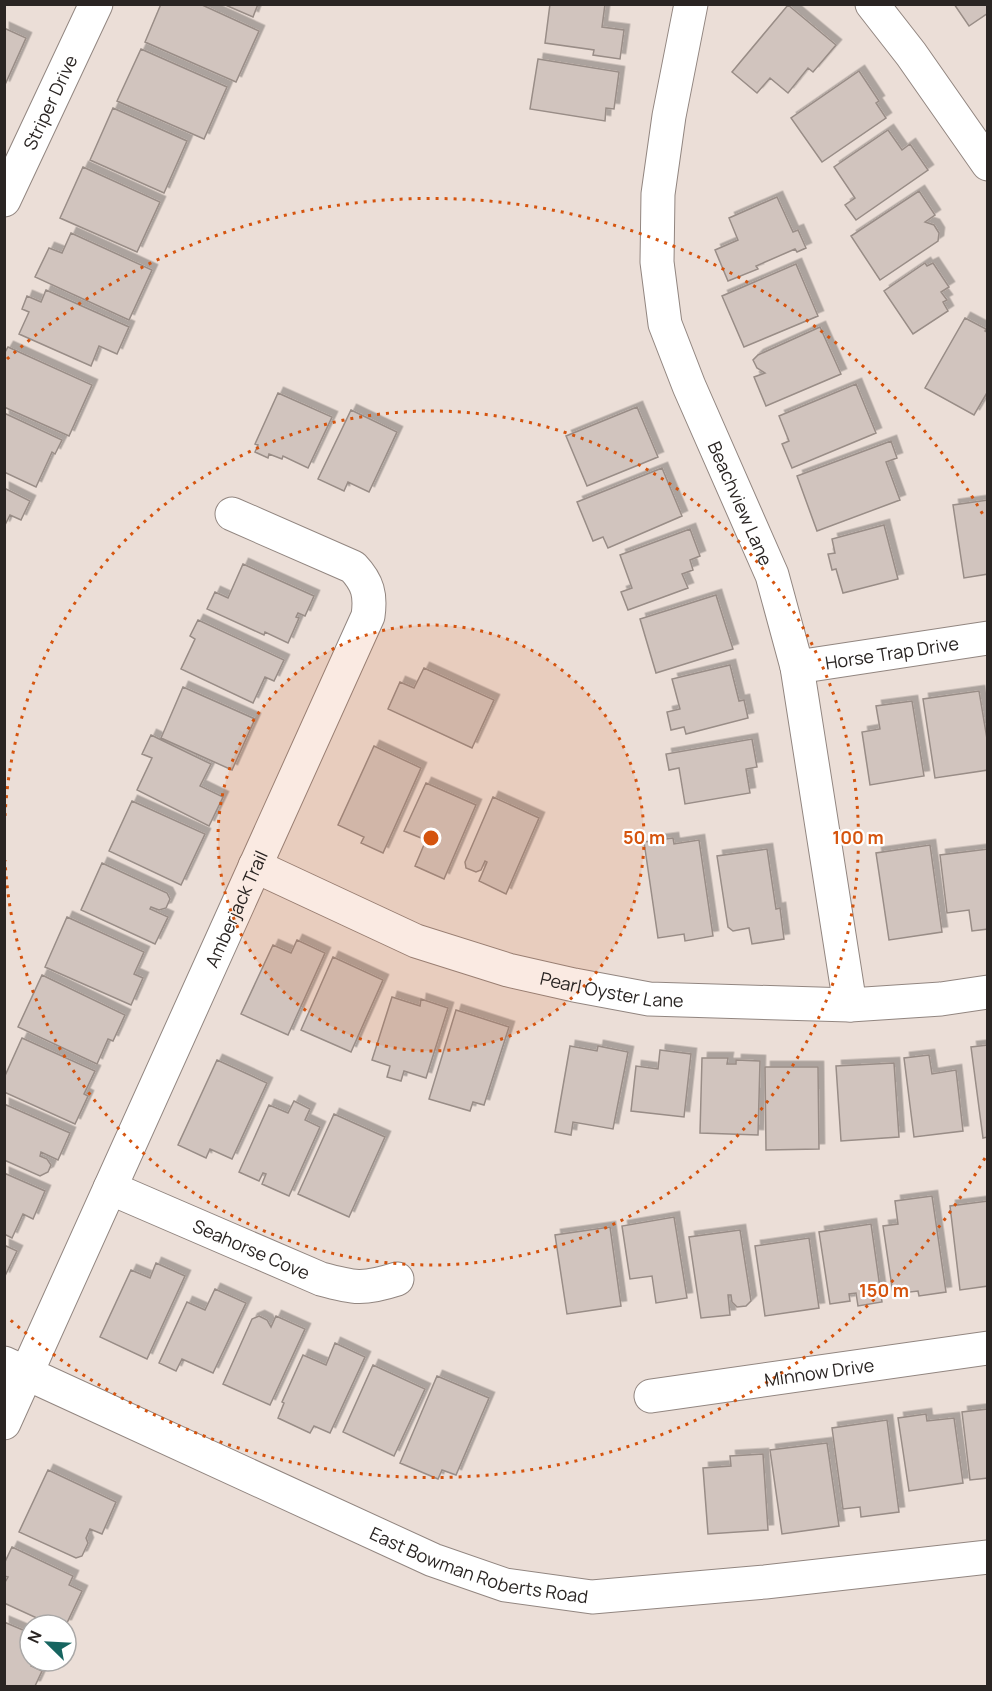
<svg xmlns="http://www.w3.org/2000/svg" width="992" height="1691" font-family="Manrope,sans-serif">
<defs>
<filter id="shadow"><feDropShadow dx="5.5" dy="-5.5" stdDeviation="0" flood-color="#0004"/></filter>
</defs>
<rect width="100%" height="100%" fill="#ebded7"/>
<path fill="#d1c4be" stroke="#998d87" stroke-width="1.5" filter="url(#shadow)" d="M 161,4 L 200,4 L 259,31 L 236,82 L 145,42 Z
M 223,4 L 258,4 L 253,17 Z
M 550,4 L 605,4 L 602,27 L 624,30 L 620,59 L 593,55 L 594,50 L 545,43 Z
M 954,4 L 988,4 L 988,13 L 969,26 Z
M 788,5 L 836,45 L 813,72 L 808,68 L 788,93 L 770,78 L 757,93 L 732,72 Z
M 4,28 L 26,38 L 4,87 Z
M 141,49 L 227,87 L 204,139 L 117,101 Z
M 538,59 L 619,72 L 614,109 L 606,108 L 605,121 L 530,109 Z
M 859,71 L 879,101 L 876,103 L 886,118 L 822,162 L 791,118 Z
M 113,108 L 187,141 L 164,193 L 90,160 Z
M 888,130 L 902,150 L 910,144 L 928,170 L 856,220 L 845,205 L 855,198 L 834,167 Z
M 83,167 L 160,202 L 137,252 L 60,218 Z
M 919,191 L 935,215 L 925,222 L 934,225 L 939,233 L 938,241 L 880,280 L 851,236 Z
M 777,197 L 793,232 L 798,230 L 806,248 L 797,252 L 795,249 L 756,266 L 758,269 L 728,281 L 715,250 L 738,240 L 729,218 Z
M 71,233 L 152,270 L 129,320 L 35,277 L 49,248 L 62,253 Z
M 925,263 L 927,266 L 933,263 L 949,287 L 941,292 L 947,300 L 943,302 L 948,311 L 913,334 L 884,291 Z
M 796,264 L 818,316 L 744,347 L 722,296 Z
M 46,290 L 129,327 L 117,354 L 99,346 L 91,366 L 19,334 L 29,312 L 22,309 L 27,296 L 41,302 Z
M 965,318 L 986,329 L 985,331 L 988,333 L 988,391 L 974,415 L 925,388 Z
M 820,327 L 841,374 L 766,406 L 754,377 L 765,373 L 757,368 L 753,360 L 758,355 Z
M 8,347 L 92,385 L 69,436 L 4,407 L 4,354 Z
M 856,384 L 876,433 L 792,468 L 782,444 L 789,441 L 779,416 Z
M 278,393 L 332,417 L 308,468 L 283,456 L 282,459 L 269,454 L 268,458 L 255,452 L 258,445 L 255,444 Z
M 637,407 L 658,457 L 587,486 L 566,436 Z
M 351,410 L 397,432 L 369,492 L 348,482 L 344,491 L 318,479 Z
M 4,413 L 62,440 L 55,454 L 52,452 L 36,487 L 4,472 Z
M 891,441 L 897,458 L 886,462 L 900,500 L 817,531 L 797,476 Z
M 662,468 L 682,516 L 608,548 L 603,537 L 593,541 L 577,502 Z
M 4,488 L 30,501 L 21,520 L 10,515 L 4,527 Z
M 988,500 L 988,574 L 964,578 L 953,505 Z
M 884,525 L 898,579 L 843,593 L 836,569 L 832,570 L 828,554 L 835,553 L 832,539 Z
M 690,529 L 700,556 L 690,560 L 693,570 L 682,574 L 688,588 L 628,610 L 621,592 L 632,588 L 620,555 Z
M 243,564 L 314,596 L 305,616 L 298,613 L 296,617 L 299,618 L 288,643 L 265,632 L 264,635 L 207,609 L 215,592 L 228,598 Z
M 716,595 L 733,649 L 656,673 L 640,619 Z
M 198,620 L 284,660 L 274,681 L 265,677 L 253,703 L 181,669 L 195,639 L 190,636 Z
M 730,665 L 739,701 L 744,700 L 748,718 L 686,734 L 684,727 L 671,730 L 667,712 L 680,709 L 672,679 Z
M 424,668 L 494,700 L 472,748 L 388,709 L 400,682 L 414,688 Z
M 183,687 L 255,719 L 232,770 L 161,738 Z
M 979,691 L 988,745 L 988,770 L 935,778 L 923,699 Z
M 912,701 L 924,776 L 870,785 L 862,732 L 880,729 L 876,706 Z
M 151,735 L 211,764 L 200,786 L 223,797 L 209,826 L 137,790 L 152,758 L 142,754 Z
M 752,739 L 757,767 L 746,769 L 750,793 L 685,804 L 679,768 L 669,770 L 666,754 Z
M 374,746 L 421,768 L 383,853 L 361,843 L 364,837 L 338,825 Z
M 426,783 L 476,805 L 444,879 L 415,866 L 426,840 L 404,831 Z
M 493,797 L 539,818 L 506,894 L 479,881 L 487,862 L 485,861 L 481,870 L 476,872 L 466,868 L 465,862 Z
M 132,801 L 205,834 L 181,885 L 109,851 Z
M 673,838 L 674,844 L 699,840 L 713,936 L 685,941 L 684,934 L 658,938 L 644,842 Z
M 930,845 L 942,932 L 889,940 L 876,853 Z
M 767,849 L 776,909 L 780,908 L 784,939 L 752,944 L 749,928 L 733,931 L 728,927 L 717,856 Z
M 988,849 L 988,929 L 972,931 L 969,910 L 947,913 L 940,855 Z
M 102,863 L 167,893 L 170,899 L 166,908 L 159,910 L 151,907 L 150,909 L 168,917 L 155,944 L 81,910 Z
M 67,917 L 144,952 L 134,974 L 143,978 L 131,1005 L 45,967 Z
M 297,940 L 325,953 L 288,1035 L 241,1014 L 273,945 L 291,953 Z
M 333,957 L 383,980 L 351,1052 L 301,1030 Z
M 42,975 L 125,1015 L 113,1041 L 108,1039 L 97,1064 L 18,1027 Z
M 392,997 L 420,1006 L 421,999 L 448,1008 L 426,1078 L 404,1071 L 401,1081 L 387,1077 L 390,1066 L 372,1060 Z
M 456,1010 L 509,1027 L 484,1105 L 473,1102 L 470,1111 L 429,1099 Z
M 22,1038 L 95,1071 L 84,1094 L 88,1096 L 75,1124 L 4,1092 L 4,1078 Z
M 988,1045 L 988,1137 L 983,1138 L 971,1047 Z
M 570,1046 L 597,1051 L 598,1046 L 628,1052 L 613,1129 L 573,1122 L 571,1135 L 555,1132 Z
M 660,1050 L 691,1054 L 684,1117 L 631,1111 L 636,1066 L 658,1069 Z
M 929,1055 L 932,1074 L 956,1070 L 963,1131 L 914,1137 L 904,1058 Z
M 702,1058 L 728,1058 L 727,1064 L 736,1064 L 736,1060 L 760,1061 L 758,1135 L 700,1133 Z
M 217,1060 L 267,1083 L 232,1159 L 210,1149 L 206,1158 L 178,1145 Z
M 894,1063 L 899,1137 L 841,1141 L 836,1066 Z
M 765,1067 L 818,1067 L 819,1149 L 766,1150 Z
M 294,1101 L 310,1109 L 305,1120 L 320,1127 L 289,1196 L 262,1184 L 266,1174 L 263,1173 L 259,1181 L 239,1172 L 269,1105 L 288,1113 Z
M 4,1104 L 70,1133 L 58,1160 L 41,1152 L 40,1156 L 47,1159 L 51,1165 L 48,1172 L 40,1176 L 4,1160 Z
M 334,1114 L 385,1137 L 349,1217 L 298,1194 Z
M 4,1173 L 45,1191 L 33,1219 L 23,1214 L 12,1238 L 4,1234 Z
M 932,1196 L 946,1292 L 919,1296 L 918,1291 L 893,1294 L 883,1226 L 898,1224 L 895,1201 Z
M 988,1201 L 988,1286 L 960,1290 L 950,1206 Z
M 674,1217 L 687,1298 L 656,1303 L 652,1276 L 630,1279 L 622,1226 Z
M 871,1224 L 882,1302 L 858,1306 L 856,1293 L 849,1294 L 850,1301 L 830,1304 L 819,1232 Z
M 610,1227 L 621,1306 L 567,1314 L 555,1235 Z
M 740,1230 L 751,1301 L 746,1306 L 737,1307 L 732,1302 L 731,1295 L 728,1295 L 730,1315 L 701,1318 L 689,1237 Z
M 809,1238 L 819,1308 L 765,1316 L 755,1246 Z
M 4,1245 L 17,1251 L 4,1278 Z
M 156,1263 L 185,1276 L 147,1359 L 100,1337 L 131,1270 L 150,1278 Z
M 215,1289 L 246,1303 L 213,1373 L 182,1359 L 176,1371 L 159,1363 L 187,1302 L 205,1310 Z
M 259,1316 L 267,1320 L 271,1327 L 276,1316 L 305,1329 L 270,1405 L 223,1384 L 252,1319 Z
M 335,1343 L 365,1357 L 330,1433 L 314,1426 L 310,1433 L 278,1418 L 284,1403 L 282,1402 L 303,1355 L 326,1365 Z
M 373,1365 L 425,1389 L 394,1456 L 343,1432 Z
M 437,1376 L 489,1398 L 456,1475 L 442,1470 L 438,1479 L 400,1463 Z
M 987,1402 L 988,1402 L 988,1478 L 970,1480 L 962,1412 L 987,1409 Z
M 926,1414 L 927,1421 L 954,1418 L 963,1483 L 909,1491 L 898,1418 Z
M 887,1420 L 899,1512 L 861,1517 L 860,1507 L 843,1509 L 832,1428 Z
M 827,1443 L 839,1526 L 782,1534 L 770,1450 Z
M 763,1454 L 768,1530 L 708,1534 L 703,1468 L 731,1466 L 730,1456 Z
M 48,1470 L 116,1502 L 102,1534 L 90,1529 L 86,1538 L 88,1543 L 82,1556 L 76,1558 L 19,1532 Z
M 12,1547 L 73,1576 L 69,1585 L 82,1591 L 66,1625 L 52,1625 L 4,1603 L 4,1584 L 8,1577 L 4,1576 L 4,1564 Z
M 4,1622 L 30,1633 L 30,1661 L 39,1661 L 38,1664 L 33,1662 L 31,1666 L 42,1671 L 35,1686 L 4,1686 Z"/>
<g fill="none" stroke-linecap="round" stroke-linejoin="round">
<defs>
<g id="minor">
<path id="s1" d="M 691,4 L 669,116 L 658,194 L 657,262 L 665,324 L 689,386 L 772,575 L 797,667 L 850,1005"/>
<path d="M 872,4 L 911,54 L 988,164"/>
<path id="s2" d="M 4,200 L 96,4"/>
<path id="s3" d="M 797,667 L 988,638"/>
<path id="s4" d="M 255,866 L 416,941 L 508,970 L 574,985 L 649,999 L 850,1005 L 941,999 L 988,992"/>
<path id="s5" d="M 110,1188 L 321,1279 C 354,1288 363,1290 397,1279"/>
<path id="s6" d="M 4,1363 L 433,1560 L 505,1585 L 592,1597 L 765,1582 L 988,1557"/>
<path id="s7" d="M 651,1396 L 988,1348"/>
<path id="s8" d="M 4,1423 L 368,616 C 371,595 368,583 353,567 L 232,514"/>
</g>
</defs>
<use href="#minor" stroke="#928680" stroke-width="35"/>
<use href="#minor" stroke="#fff" stroke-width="33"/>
</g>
<circle cx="431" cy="838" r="213" fill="#d5540e" fill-opacity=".12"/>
<g fill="none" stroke="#d5540e" stroke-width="3" stroke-dasharray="3 6">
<circle cx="431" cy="838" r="213"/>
<path d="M5 816A427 427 0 1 1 5 860"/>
<path d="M985 1158A640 640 0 0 1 7 1317M7 359A640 640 0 0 1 985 518"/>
</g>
<g text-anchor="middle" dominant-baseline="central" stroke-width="4.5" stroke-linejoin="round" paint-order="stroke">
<g font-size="18" fill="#2a2523" stroke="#fff">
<text stroke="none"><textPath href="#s2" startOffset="108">Striper Drive</textPath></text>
<text stroke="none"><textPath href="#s1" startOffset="518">Beachview Lane</textPath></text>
<text stroke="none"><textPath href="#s3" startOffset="96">Horse Trap Drive</textPath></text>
<text stroke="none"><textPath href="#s8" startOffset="564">Amberjack Trail</textPath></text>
<text stroke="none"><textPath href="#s4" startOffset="380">Pearl Oyster Lane</textPath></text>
<text stroke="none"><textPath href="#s5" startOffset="154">Seahorse Cove</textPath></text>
<text stroke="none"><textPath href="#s7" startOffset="170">Minnow Drive</textPath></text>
<text stroke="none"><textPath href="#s6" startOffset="518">East Bowman Roberts Road</textPath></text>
</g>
</g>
<circle cx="431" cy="838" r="9" fill="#d5540e" stroke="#fff" stroke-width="3"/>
<g font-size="18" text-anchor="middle" font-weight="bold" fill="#d5540e" stroke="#fff" stroke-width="4.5" stroke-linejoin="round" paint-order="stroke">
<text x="644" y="844">50 m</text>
<text x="858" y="844">100 m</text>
<text x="884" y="1297">150 m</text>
</g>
<rect width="992" height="1691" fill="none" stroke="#2a2523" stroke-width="12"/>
<g transform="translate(48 1643) rotate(294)"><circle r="28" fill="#ffffff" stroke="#aaa8a7" stroke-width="1.5"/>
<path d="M0-4.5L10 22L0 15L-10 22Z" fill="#176560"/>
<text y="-9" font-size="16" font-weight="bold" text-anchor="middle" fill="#2a2523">N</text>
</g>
</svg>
